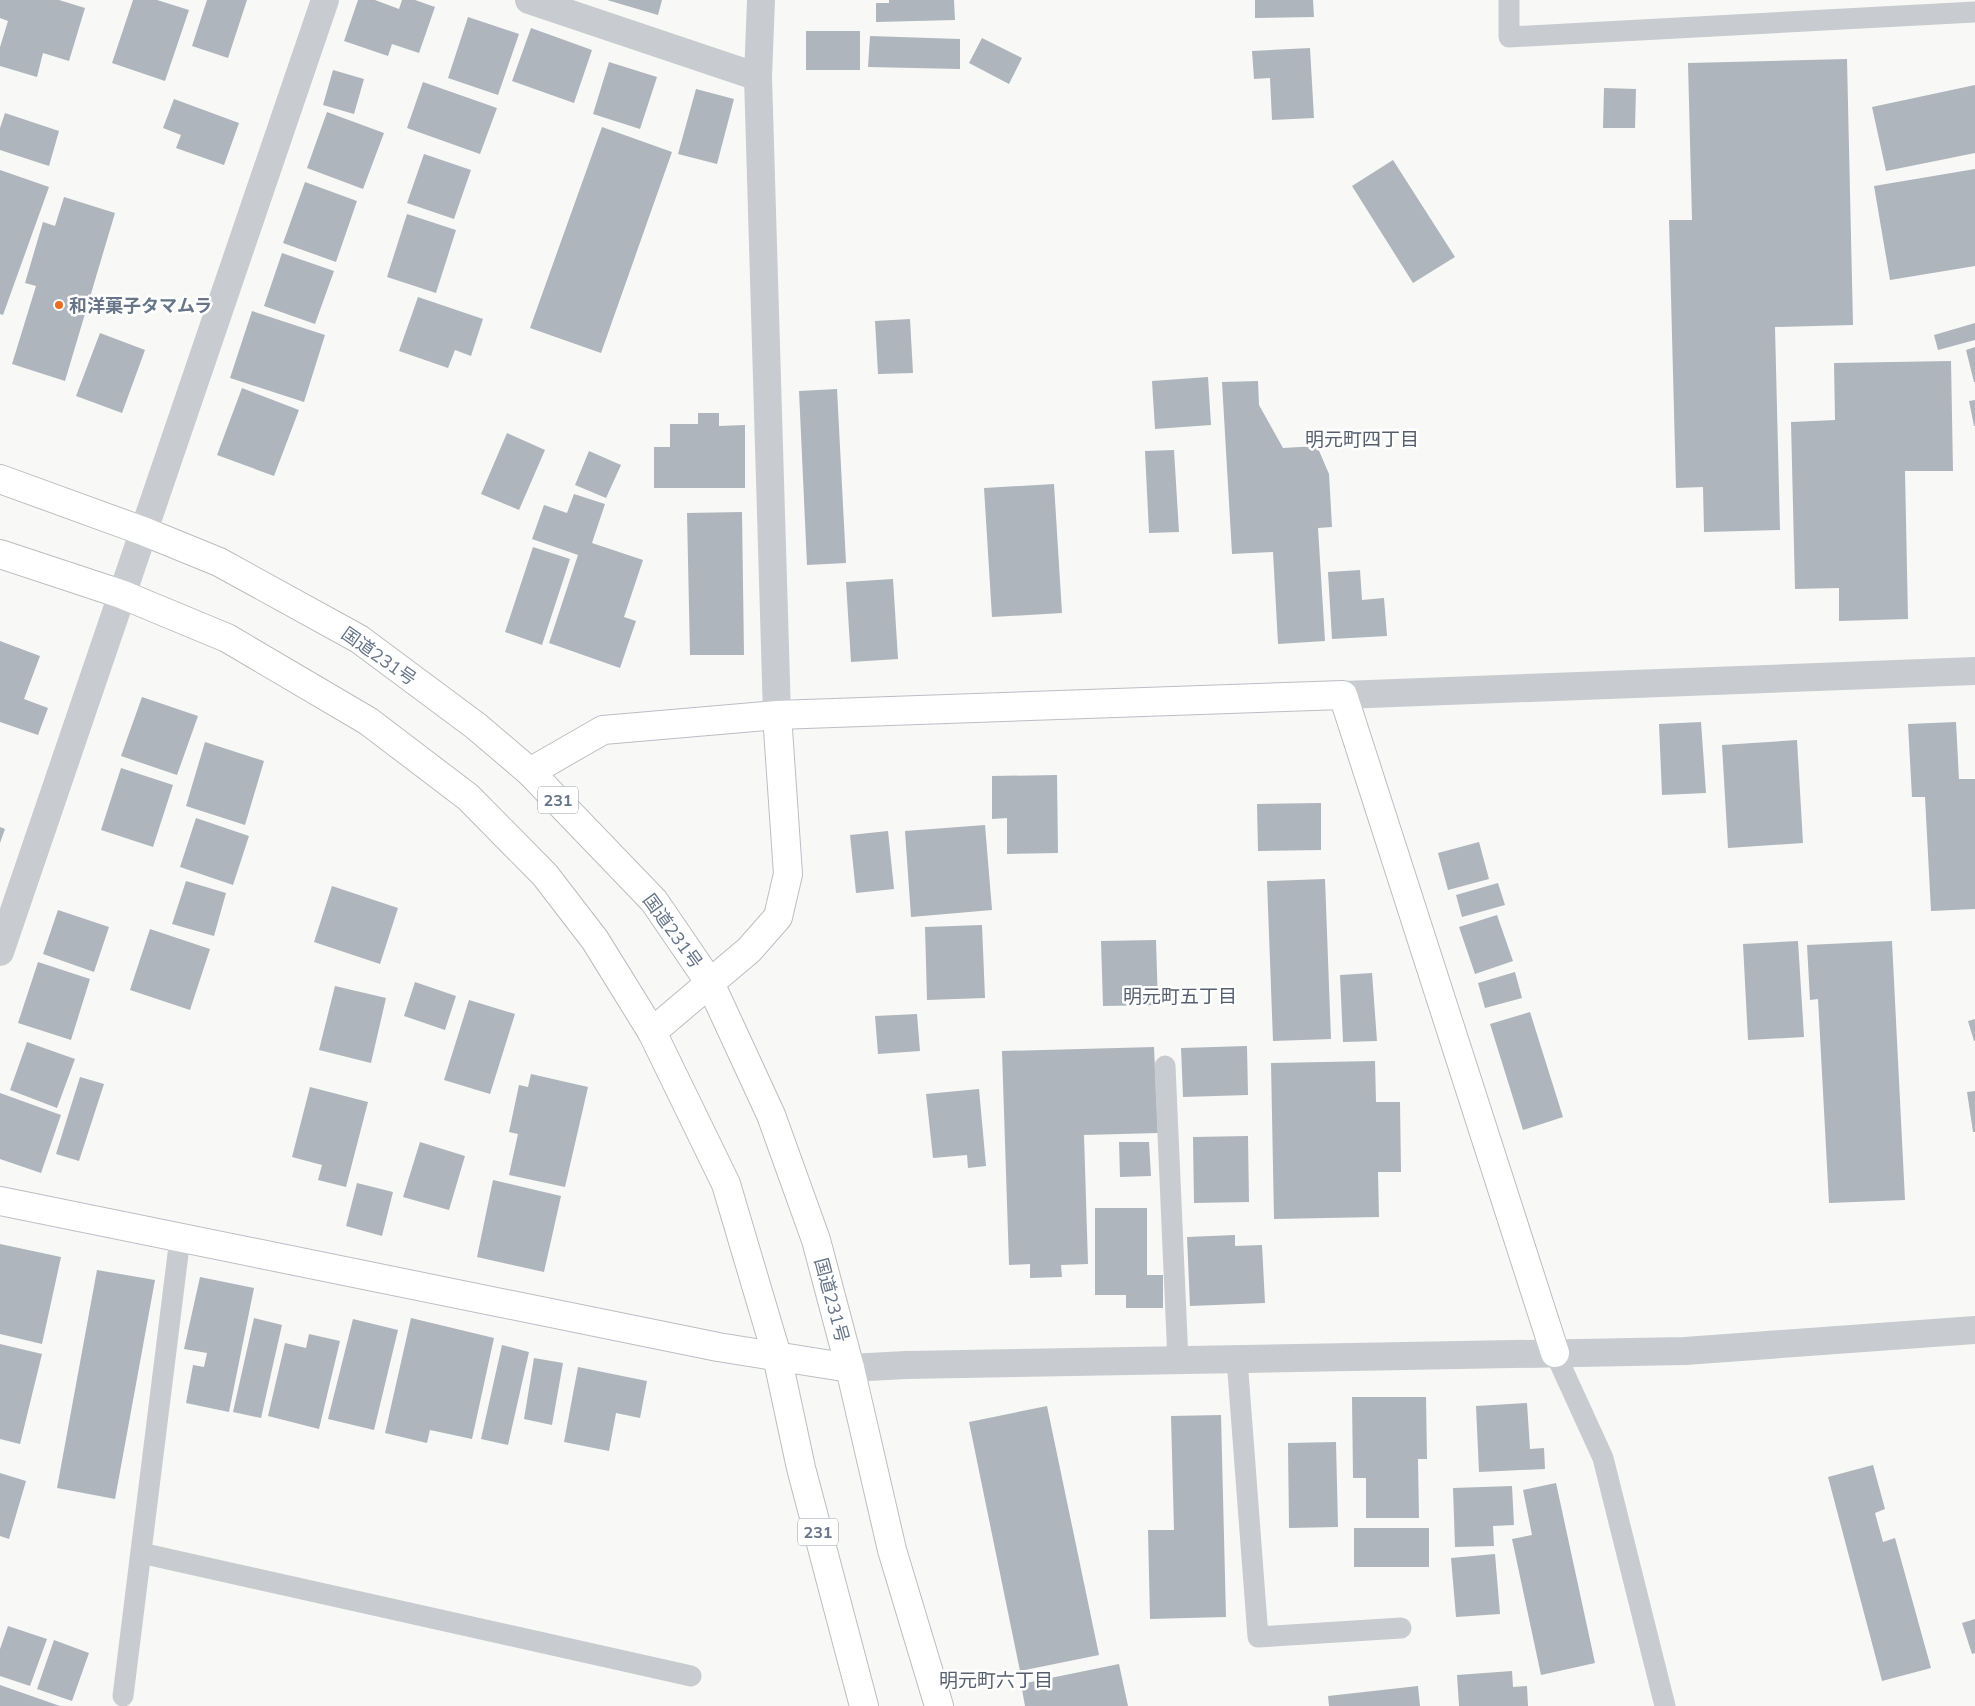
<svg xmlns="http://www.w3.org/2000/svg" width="1975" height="1706" font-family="Mulish,'Noto Sans JP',sans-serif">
<rect width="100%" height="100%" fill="#f8f9f6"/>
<path fill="#aeb5bc" d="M 0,0 L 59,0 L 85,8 L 69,61 L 43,53 L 37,77 L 0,66 L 0,47 L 8,21 L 0,18 Z
M 133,0 L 157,0 L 189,10 L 165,81 L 112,63 Z
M 207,0 L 247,0 L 228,58 L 192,46 Z
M 358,0 L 375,0 L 399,9 L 402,0 L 415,0 L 435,7 L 419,53 L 392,44 L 388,56 L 344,41 Z
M 607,0 L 662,0 L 658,15 Z
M 889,0 L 954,0 L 955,20 L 876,22 L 876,3 L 889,3 Z
M 1255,0 L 1313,0 L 1314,17 L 1255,18 Z
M 468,17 L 519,34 L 498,95 L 448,78 Z
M 531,28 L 592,50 L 574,103 L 512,81 Z
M 806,31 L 860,31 L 860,70 L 806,70 Z
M 870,36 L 960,39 L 960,69 L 868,67 Z
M 982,38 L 1022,58 L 1009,84 L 969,63 Z
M 1310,48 L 1314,118 L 1272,120 L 1270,78 L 1254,79 L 1252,51 Z
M 1847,59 L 1853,325 L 1775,327 L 1780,530 L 1704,532 L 1703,487 L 1676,488 L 1669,220 L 1692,220 L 1688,63 Z
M 609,62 L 657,77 L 640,129 L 593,114 Z
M 333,70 L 364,79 L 354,114 L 323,105 Z
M 423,82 L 497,108 L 480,154 L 407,128 Z
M 1975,85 L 1975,153 L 1886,171 L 1872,107 Z
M 1604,88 L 1636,89 L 1635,128 L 1603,128 Z
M 696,89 L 734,99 L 717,164 L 678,154 Z
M 174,99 L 239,123 L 224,165 L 176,148 L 181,135 L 163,128 Z
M 327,112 L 384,133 L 363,189 L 307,168 Z
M 5,113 L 59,131 L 49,166 L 0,150 L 0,128 Z
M 602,127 L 672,152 L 601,353 L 530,328 Z
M 424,154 L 471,170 L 454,219 L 407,203 Z
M 1393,160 L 1455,257 L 1413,283 L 1352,186 Z
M 1975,169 L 1975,266 L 1890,280 L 1874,186 Z
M 0,170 L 49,187 L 3,315 L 0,314 Z
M 305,182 L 357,201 L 336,262 L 283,243 Z
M 64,197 L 115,213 L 65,381 L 12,364 L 36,286 L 25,283 L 43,222 L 55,226 Z
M 407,214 L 456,230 L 436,293 L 387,277 Z
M 282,253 L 334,271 L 315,324 L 264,306 Z
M 418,297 L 483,319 L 471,356 L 455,350 L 448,368 L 399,351 Z
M 252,311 L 325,335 L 304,402 L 230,378 Z
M 910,319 L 913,373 L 878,374 L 875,321 Z
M 1975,323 L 1975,340 L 1938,350 L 1934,335 Z
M 100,333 L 145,350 L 122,413 L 76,396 Z
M 1975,347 L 1975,382 L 1974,382 L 1966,350 Z
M 1951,361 L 1953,471 L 1905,471 L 1908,619 L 1839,621 L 1839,588 L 1795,589 L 1791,422 L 1835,420 L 1834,363 Z
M 1208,377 L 1211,425 L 1155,429 L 1152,381 Z
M 1258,381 L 1259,405 L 1283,448 L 1317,446 L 1329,474 L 1332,527 L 1318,528 L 1325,641 L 1278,644 L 1273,552 L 1232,554 L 1222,382 Z
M 242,388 L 299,410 L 274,476 L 217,455 Z
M 837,389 L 846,563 L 807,565 L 799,391 Z
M 1975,400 L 1975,426 L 1974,426 L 1969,401 Z
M 698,413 L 719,413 L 719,426 L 745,425 L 745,488 L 654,488 L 654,447 L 670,447 L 670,424 L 698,424 Z
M 507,433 L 545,450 L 519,510 L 481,494 Z
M 1174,450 L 1179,532 L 1149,533 L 1145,451 Z
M 589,451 L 621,465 L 606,498 L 575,485 Z
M 1054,484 L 1062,613 L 992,617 L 984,488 Z
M 574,494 L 605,504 L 592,543 L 643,560 L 624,617 L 636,621 L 620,668 L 549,643 L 578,555 L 532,539 L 544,505 L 567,513 Z
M 742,512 L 744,655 L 690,655 L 687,513 Z
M 533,547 L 570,559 L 542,645 L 505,632 Z
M 1360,570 L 1362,600 L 1384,598 L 1387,636 L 1332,639 L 1328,572 Z
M 893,579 L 898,659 L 851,662 L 846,582 Z
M 0,641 L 40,656 L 24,699 L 48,708 L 38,735 L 0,722 Z
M 142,697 L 198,716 L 177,775 L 121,756 Z
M 1701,722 L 1706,793 L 1662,795 L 1659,724 Z
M 1956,722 L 1959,779 L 1975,779 L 1975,909 L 1931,911 L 1925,797 L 1912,797 L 1908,724 Z
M 1797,740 L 1803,843 L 1728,848 L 1722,745 Z
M 205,742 L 264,761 L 245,825 L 186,806 Z
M 121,768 L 173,785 L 153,847 L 101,830 Z
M 1057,775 L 1058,853 L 1007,854 L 1007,818 L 992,819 L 992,776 Z
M 1321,803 L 1321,850 L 1258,851 L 1257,804 Z
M 196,818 L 249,836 L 233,885 L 180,867 Z
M 985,825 L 992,910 L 911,917 L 905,831 Z
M 0,827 L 5,829 L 0,843 Z
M 888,831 L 894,889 L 856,893 L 850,835 Z
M 1479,842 L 1489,879 L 1448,890 L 1438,853 Z
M 1325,879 L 1331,1039 L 1273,1041 L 1267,881 Z
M 186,881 L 226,893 L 214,936 L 172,924 Z
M 1498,883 L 1505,905 L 1462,917 L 1456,895 Z
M 332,886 L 398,908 L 380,964 L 314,942 Z
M 58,910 L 109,927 L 94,972 L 43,954 Z
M 1497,915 L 1513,961 L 1475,974 L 1459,927 Z
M 982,925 L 985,998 L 927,1000 L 925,927 Z
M 150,929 L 210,949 L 190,1010 L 130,990 Z
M 1156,940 L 1158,1005 L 1103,1006 L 1101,941 Z
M 1798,941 L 1804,1037 L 1748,1040 L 1743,944 Z
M 1892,941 L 1905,1200 L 1829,1203 L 1818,999 L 1810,1000 L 1807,945 Z
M 38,962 L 90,979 L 71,1040 L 18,1023 Z
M 1515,972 L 1522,998 L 1485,1008 L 1478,983 Z
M 1372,973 L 1377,1041 L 1343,1042 L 1340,975 Z
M 415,982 L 456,996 L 445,1030 L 404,1016 Z
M 335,986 L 386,998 L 371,1063 L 319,1050 Z
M 469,1000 L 515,1014 L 490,1094 L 444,1080 Z
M 1530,1012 L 1563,1117 L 1523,1130 L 1490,1024 Z
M 917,1014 L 920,1051 L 878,1054 L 875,1016 Z
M 1975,1019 L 1975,1041 L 1974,1041 L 1968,1021 Z
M 27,1042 L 75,1059 L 57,1108 L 10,1090 Z
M 1247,1046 L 1248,1095 L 1183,1097 L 1181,1048 Z
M 1154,1047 L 1158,1133 L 1084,1135 L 1088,1264 L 1061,1265 L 1062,1277 L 1030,1278 L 1030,1264 L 1009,1265 L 1002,1051 Z
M 1375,1061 L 1376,1102 L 1400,1102 L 1401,1172 L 1378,1172 L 1379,1217 L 1274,1219 L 1271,1063 Z
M 531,1074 L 588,1087 L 565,1187 L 509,1175 L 518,1134 L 509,1132 L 519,1085 L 528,1087 Z
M 80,1077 L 104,1084 L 79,1161 L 56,1154 Z
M 310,1087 L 368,1102 L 346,1187 L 318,1180 L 322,1165 L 292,1157 Z
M 979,1089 L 986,1166 L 968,1168 L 967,1155 L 933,1158 L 926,1094 Z
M 1975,1091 L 1975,1132 L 1973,1132 L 1967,1092 Z
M 0,1093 L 61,1115 L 41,1173 L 0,1159 Z
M 1248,1136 L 1249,1202 L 1194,1203 L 1193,1137 Z
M 420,1142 L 465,1156 L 449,1210 L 403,1197 Z
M 1119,1142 L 1149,1142 L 1151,1176 L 1120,1177 Z
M 493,1180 L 561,1196 L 544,1272 L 477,1257 Z
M 357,1183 L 393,1192 L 382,1236 L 346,1226 Z
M 1095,1208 L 1147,1208 L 1147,1275 L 1163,1275 L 1163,1308 L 1126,1308 L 1126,1295 L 1095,1295 Z
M 1235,1235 L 1235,1246 L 1262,1245 L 1265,1303 L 1190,1306 L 1187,1237 Z
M 0,1244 L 61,1257 L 42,1344 L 0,1334 Z
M 97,1270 L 155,1280 L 115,1499 L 57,1488 Z
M 200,1277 L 254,1288 L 229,1412 L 186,1403 L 193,1365 L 204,1367 L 207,1353 L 184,1349 Z
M 254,1318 L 282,1325 L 261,1418 L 233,1412 Z
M 411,1318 L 494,1338 L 472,1439 L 430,1430 L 427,1443 L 385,1433 Z
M 353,1319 L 398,1330 L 374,1430 L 328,1419 Z
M 309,1334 L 340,1341 L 319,1429 L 268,1416 L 285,1343 L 306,1348 Z
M 0,1344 L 42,1354 L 20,1444 L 0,1439 Z
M 502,1345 L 529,1352 L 508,1445 L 481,1439 Z
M 534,1358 L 563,1363 L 552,1425 L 524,1419 Z
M 578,1367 L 647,1381 L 640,1418 L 616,1413 L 609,1451 L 564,1442 Z
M 1352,1397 L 1426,1397 L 1427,1459 L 1418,1459 L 1419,1518 L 1366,1518 L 1366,1478 L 1353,1478 Z
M 1527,1403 L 1530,1449 L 1544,1448 L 1545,1469 L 1479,1472 L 1476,1406 Z
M 1047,1406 L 1099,1655 L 1020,1671 L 969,1422 Z
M 1221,1415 L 1226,1617 L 1150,1619 L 1148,1530 L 1174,1530 L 1171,1416 Z
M 1336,1442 L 1338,1527 L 1289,1528 L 1288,1443 Z
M 1873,1465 L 1885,1509 L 1875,1513 L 1883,1542 L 1895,1538 L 1931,1668 L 1882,1681 L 1828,1477 Z
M 0,1473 L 26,1481 L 9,1539 L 0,1536 Z
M 1556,1483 L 1595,1663 L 1541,1675 L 1512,1539 L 1532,1535 L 1523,1490 Z
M 1512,1486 L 1514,1525 L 1493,1526 L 1494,1546 L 1455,1547 L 1453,1488 Z
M 1354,1528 L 1429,1528 L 1429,1567 L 1354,1567 Z
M 1495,1554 L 1500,1614 L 1456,1617 L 1451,1558 Z
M 1975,1619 L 1975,1653 L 1972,1654 L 1962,1623 Z
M 8,1626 L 47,1639 L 30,1686 L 0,1676 L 0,1649 Z
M 54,1640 L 89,1653 L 72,1701 L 37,1689 Z
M 1119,1664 L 1128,1706 L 1025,1706 L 1021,1684 Z
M 1512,1671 L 1513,1687 L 1527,1686 L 1528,1706 L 1459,1706 L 1457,1675 Z
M 0,1685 L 60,1706 L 0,1706 Z
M 1418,1686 L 1420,1706 L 1329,1706 L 1328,1696 Z"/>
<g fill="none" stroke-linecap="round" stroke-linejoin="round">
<defs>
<path id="secondary" d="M 530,772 L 603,730 L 777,715 L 1343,695 L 1555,1353
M 652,1032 L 749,950 L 778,917 L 788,874 L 777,715
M 0,1201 L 718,1347 L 850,1368"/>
<path id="highway" d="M 0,479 L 143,531 L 219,562 L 359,639 L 476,726 L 530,772 L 654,901 L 710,983 L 771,1115 L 816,1240 L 850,1368 L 892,1550 L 939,1706
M 0,554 L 121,594 L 227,638 L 368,721 L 468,797 L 545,875 L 595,940 L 652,1032 L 726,1184 L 777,1356 L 801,1468 L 864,1706"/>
</defs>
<use href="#secondary" stroke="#babec4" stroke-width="30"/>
<use href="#highway" stroke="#babdc1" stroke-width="30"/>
<path stroke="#c8cbcf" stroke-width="21" d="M 1509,0 L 1509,37 L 1975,12
M 1165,1066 L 1178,1361
M 1555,1353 L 1603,1458 L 1665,1706
M 1237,1359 L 1258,1637 L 1401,1628
M 141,1553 L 691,1676
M 123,1696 L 180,1238"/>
<path stroke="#c8cbcf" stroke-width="28" d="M 529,0 L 758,77
M 761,0 L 758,77 L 777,715
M 1343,695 L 1975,671
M 0,952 L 325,0
M 850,1368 L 906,1365 L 1685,1351 L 1975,1330"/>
<use href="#secondary" stroke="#fff" stroke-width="28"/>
<use href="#highway" stroke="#fff" stroke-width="28"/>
</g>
<circle fill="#ea6d24" stroke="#fff" stroke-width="2" cx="59" cy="305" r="5"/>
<g text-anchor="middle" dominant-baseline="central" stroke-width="5" stroke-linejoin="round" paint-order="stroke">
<g fill="#fff" stroke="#949eac" stroke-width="1">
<rect x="538" y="786.5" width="40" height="27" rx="4"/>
<rect x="798" y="1518.5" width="40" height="27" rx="4"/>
</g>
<g font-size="16" font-weight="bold" fill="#667588">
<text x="558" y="800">231</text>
<text x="818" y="1532">231</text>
</g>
<g font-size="18" font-weight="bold" fill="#667588" stroke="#fff" text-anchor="start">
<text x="69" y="305">和洋菓子タマムラ</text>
</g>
<g font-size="18" fill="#667588" stroke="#fff">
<text transform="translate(379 656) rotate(35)">国道231号</text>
<text transform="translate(673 931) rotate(54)">国道231号</text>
<text transform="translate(832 1300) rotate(75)">国道231号</text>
</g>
<g font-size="19" fill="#555f6d" stroke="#fff">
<text x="1362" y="439">明元町四丁目</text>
<text x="1180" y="996">明元町五丁目</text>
<text x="996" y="1680">明元町六丁目</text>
</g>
</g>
</svg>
